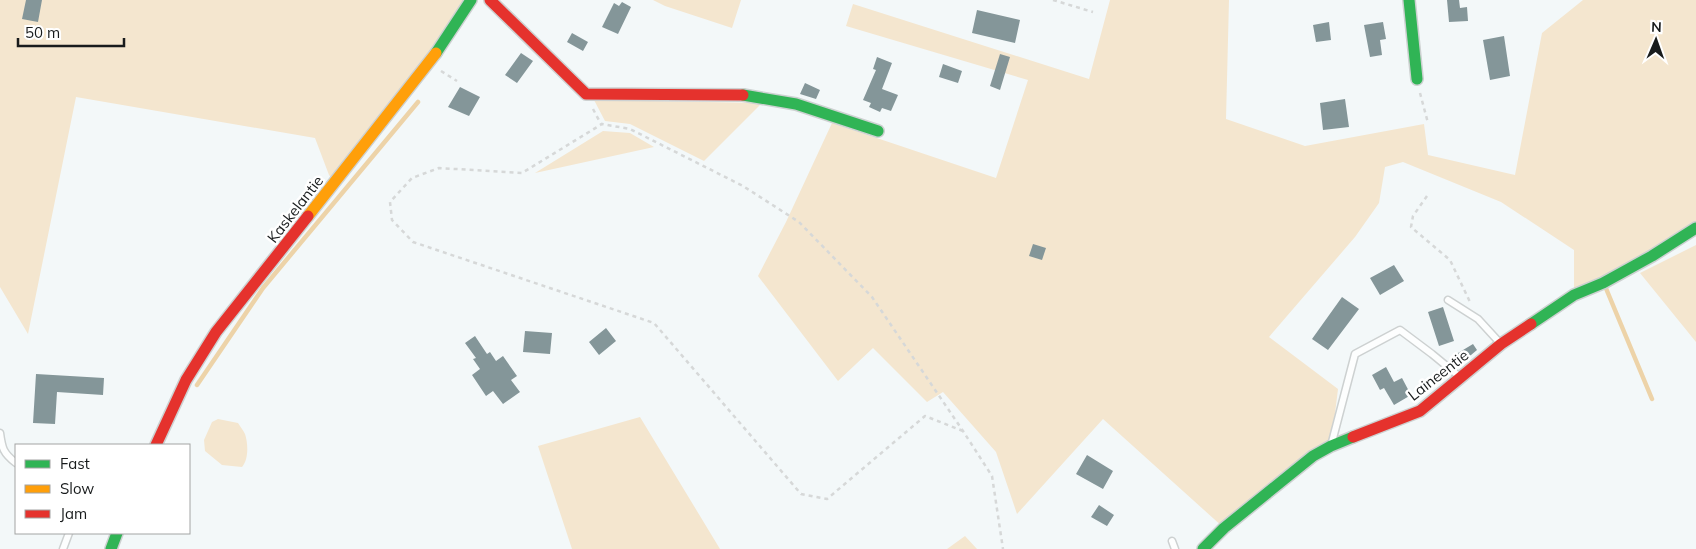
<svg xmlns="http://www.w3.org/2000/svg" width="1696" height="549" font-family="Mulish,sans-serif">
<rect width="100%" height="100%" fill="#f3f8f9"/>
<path fill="#f4e6cf" d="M 0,0 L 471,0 L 334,181 L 329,175 L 315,138 L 76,97 L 28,334 L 0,287 Z
M 653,0 L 741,0 L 732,28 L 665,6 Z
M 1110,0 L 1229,0 L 1226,119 L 1305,146 L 1424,124 L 1428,155 L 1515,175 L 1542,33 L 1583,0 L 1696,0 L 1696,228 L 1574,295 L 1574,250 L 1501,202 L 1403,162 L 1385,167 L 1379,203 L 1355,237 L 1269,337 L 1338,389 L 1331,446 L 1224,528 L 1103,419 L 1017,514 L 996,452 L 943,392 L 927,402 L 873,348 L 838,381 L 758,276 L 786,222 L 832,123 L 996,178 L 1028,80 L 846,26 L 853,4 L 1089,79 Z
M 594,100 L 762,103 L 704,161 L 630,124 L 605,121 Z
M 603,131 L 630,133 L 654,147 L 535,173 Z
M 1696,245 L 1696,342 L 1640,273 Z
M 640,417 L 720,549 L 572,549 L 538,446 Z
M 218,419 L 238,423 C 240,426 243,430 245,434 C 248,443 249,459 242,467 L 222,465 L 205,451 L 204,440 L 212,422 Z
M 965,536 L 977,549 L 947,549 Z"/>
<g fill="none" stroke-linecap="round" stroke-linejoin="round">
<path stroke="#edd3a8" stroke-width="4.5" d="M 1605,286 L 1652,399
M 197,385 L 263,288 L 418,102"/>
</g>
<path fill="#849699" d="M 26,0 L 42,0 L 38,22 L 22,19 Z
M 1447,0 L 1459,0 L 1460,8 L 1467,7 L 1468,21 L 1449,22 Z
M 622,2 L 631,7 L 618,34 L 602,27 L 614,3 L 619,6 Z
M 977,10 L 1020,20 L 1015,43 L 972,33 Z
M 1329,22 L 1331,40 L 1316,42 L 1313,25 Z
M 1383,22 L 1386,39 L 1380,40 L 1382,55 L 1370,57 L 1364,25 Z
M 572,33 L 588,42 L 583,51 L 567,42 Z
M 1504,36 L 1510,76 L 1490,80 L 1483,40 Z
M 521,53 L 533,61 L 517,83 L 505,75 Z
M 1000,54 L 1010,57 L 1000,90 L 990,86 Z
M 877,57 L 892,63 L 882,89 L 898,95 L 891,111 L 882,108 L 880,112 L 869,107 L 871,103 L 863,100 L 876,70 L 873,69 Z
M 943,64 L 962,71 L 958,83 L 939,77 Z
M 805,83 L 820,90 L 816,99 L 800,94 Z
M 460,87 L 480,97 L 469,116 L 448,107 Z
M 1345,99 L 1349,127 L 1323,130 L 1320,103 Z
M 1033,244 L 1046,248 L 1042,260 L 1029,256 Z
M 1394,265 L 1404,281 L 1380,295 L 1370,278 Z
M 1342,297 L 1359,309 L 1328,350 L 1312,339 Z
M 1443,307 L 1454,341 L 1439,346 L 1428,312 Z
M 606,328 L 616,341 L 599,355 L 589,342 Z
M 525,331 L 552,333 L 550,354 L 523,352 Z
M 475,336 L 487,354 L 490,352 L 496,361 L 503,356 L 517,376 L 511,380 L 520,392 L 503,404 L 493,391 L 486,396 L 472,375 L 480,369 L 473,359 L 476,358 L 465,343 Z
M 1473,344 L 1477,350 L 1459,365 L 1453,356 Z
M 1386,367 L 1394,382 L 1402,378 L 1411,395 L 1394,405 L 1384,388 L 1380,390 L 1372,375 Z
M 36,374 L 104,378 L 103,395 L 57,392 L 55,424 L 33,423 Z
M 1087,455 L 1113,471 L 1103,489 L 1076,474 Z
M 1099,505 L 1114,515 L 1107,526 L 1091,517 Z"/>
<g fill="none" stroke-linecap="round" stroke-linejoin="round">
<defs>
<path id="lane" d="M 1448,300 L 1478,319 L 1500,343
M 0,433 C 2,448 3,453 16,463
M 1332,442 L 1355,354 L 1400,330 L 1432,354 L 1460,377
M 1172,541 L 1175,549
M 63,549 L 69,533"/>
<path id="fast" d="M 1409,0 L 1417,79
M 436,53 L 471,0
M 743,95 L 796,104 L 878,131
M 1531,324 L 1574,295 L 1603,283 L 1652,256 L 1696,228
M 111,549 L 117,533
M 1203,549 L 1224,528 L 1313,456 L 1331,446 L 1353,437"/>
<path id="slow" d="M 308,216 L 436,53"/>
<path id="jam" d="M 490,0 L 586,94 L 743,95
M 1353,437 L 1420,411 L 1501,344 L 1531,324
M 156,445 L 186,380 L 216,332 L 308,216"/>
</defs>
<use href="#lane" stroke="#cdd1d1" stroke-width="9"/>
<use href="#fast" stroke="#cdd1d1" stroke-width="14"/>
<use href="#slow" stroke="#cdd1d1" stroke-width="14"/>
<use href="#jam" stroke="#cdd1d1" stroke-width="14"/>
<path stroke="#d6d8d8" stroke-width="2.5" stroke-dasharray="4 4" stroke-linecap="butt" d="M 1053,0 L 1093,12
M 441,71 L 457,81
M 1420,93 L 1428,123
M 593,109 L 601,124
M 1427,196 L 1413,216 L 1411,227 L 1450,260 L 1470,302
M 963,431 L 925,416 L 827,499 L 801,494 L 654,323 L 413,242 L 392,220 L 390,202 L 412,178 L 439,168 L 522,173 L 602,124 L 630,129 L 743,186 L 799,222 L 872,297 L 963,431 L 992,476 L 1003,549"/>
<use href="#lane" stroke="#fdfefe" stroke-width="6"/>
<use href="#fast" stroke="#30b455" stroke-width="11"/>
<use href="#slow" stroke="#ff9f0a" stroke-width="11"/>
<use href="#jam" stroke="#e5322d" stroke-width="11"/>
</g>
<g text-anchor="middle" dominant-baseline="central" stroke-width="5" stroke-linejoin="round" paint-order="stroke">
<g font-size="15" fill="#181b1c" stroke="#fff">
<text transform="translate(295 209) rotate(-52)">Kaskelantie</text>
<text transform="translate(1438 375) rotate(-38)">Laineentie</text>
</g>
</g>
<rect x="15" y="444" width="175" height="90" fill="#ffffff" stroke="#a3a4a4"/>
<rect x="25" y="460" width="25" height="8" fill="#30b455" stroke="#a3a4a4"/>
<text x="60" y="469" font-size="15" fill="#181b1c">Fast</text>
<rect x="25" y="485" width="25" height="8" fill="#ff9f0a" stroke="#a3a4a4"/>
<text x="60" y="494" font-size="15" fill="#181b1c">Slow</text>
<rect x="25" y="510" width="25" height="8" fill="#e5322d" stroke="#a3a4a4"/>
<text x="60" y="519" font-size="15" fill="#181b1c">Jam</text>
<g transform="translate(1656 40) rotate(2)" stroke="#ffffff" stroke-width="4" paint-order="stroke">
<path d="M0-4L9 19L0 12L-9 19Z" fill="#181b1c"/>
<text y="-8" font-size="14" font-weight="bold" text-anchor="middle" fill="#181b1c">N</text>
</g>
<path d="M18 38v8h106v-8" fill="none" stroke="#181b1c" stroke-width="2.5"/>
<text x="25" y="38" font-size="15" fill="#181b1c" stroke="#ffffff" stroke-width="4" paint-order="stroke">50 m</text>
</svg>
